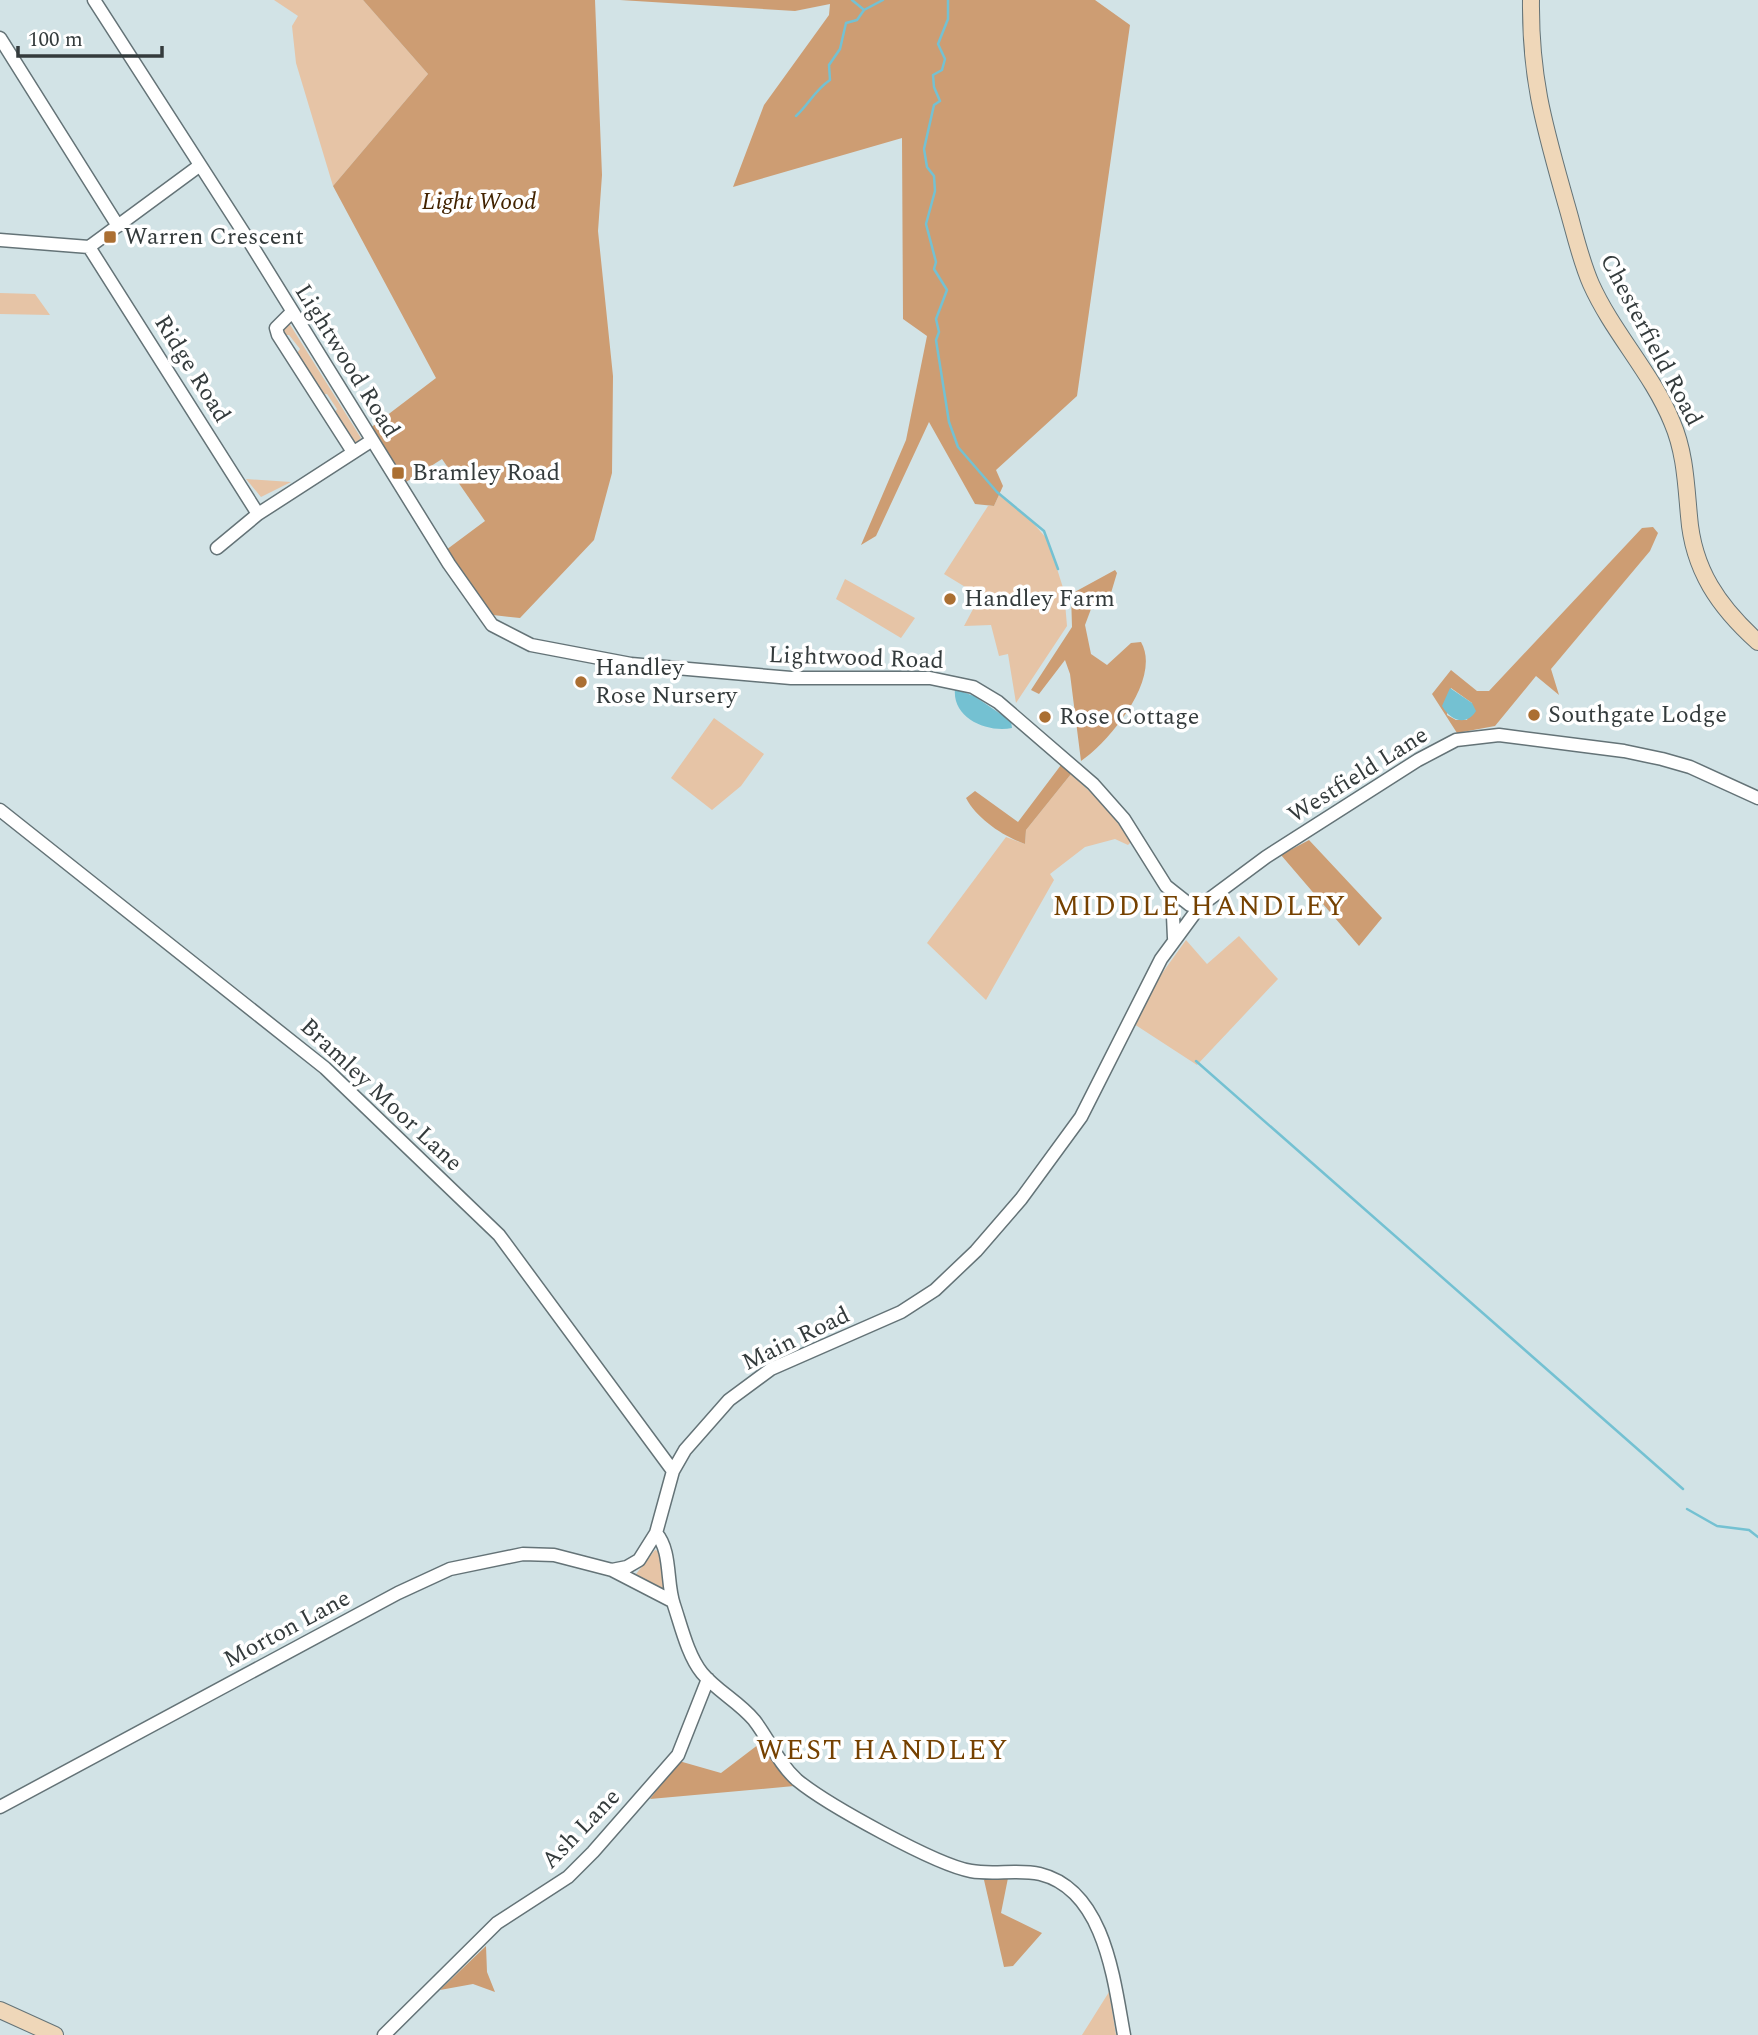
<svg xmlns="http://www.w3.org/2000/svg" width="1758" height="2035" font-family="Spectral,serif">
<rect width="100%" height="100%" fill="#d2e3e6"/>
<path fill="#e6c4a6" d="M 274,0 L 363,0 L 428,74 L 333,186 L 296,63 L 292,26 L 298,16 Z
M 0,293 L 35,294 L 50,315 L 0,314 Z
M 282,323 L 289,323 L 361,438 L 357,443 L 353,444 L 333,416 L 337,409 L 327,394 L 320,395 L 295,356 L 300,349 L 289,335 L 282,335 Z
M 246,479 L 291,482 L 261,497 Z
M 999,495 L 1026,515 L 1048,540 L 1064,591 L 1067,626 L 1016,703 L 1008,654 L 999,656 L 991,625 L 964,626 L 980,596 L 944,574 L 988,506 L 994,506 Z
M 845,579 L 915,618 L 901,638 L 836,599 Z
M 714,718 L 764,754 L 741,786 L 712,810 L 671,778 Z
M 1071,774 L 1102,803 L 1132,841 L 1128,845 L 1115,839 L 1085,847 L 1050,874 L 1054,880 L 986,1000 L 927,943 L 1006,837 L 1025,844 L 1026,830 Z
M 1239,936 L 1278,979 L 1197,1065 L 1134,1024 L 1158,979 L 1186,940 L 1207,964 Z
M 655,1550 L 658,1551 L 665,1588 L 662,1591 L 636,1574 Z
M 1109,1992 L 1116,2035 L 1082,2035 Z"/>
<path fill="#cd9d73" fill-rule="evenodd" d="M 363,0 L 595,0 L 602,175 L 598,231 L 613,376 L 612,473 L 594,540 L 520,618 L 493,615 L 446,550 L 485,521 L 442,459 L 403,484 L 369,429 L 436,378 L 333,186 L 428,74 Z
M 620,0 L 1095,0 L 1130,25 L 1077,396 L 996,470 L 1003,486 L 994,506 L 975,504 L 929,422 L 876,536 L 861,545 L 906,440 L 927,336 L 903,319 L 902,138 L 733,187 L 764,105 L 829,15 L 830,4 L 795,11 Z
M 1653,527 L 1658,533 L 1650,551 L 1551,669 L 1559,695 L 1536,676 L 1495,726 L 1457,733 L 1432,694 L 1451,670 L 1477,691 L 1489,691 L 1642,528 ZM 1451,688 L 1472,703 L 1467,720 L 1456,720 L 1447,715 Z
M 1115,570 L 1117,573 L 1108,603 L 1091,609 L 1085,625 L 1091,654 L 1107,665 L 1131,643 L 1141,642 C 1162,678 1110,741 1081,761 L 1070,674 L 1065,660 L 1039,694 L 1031,690 L 1072,627 L 1071,594 Z
M 1061,765 L 1071,774 L 1026,830 L 1025,844 C 1003,836 977,819 966,798 L 975,791 L 1018,822 Z
M 1309,840 L 1382,918 L 1359,946 L 1281,855 Z
M 763,1741 L 794,1786 L 650,1799 L 679,1761 L 721,1773 Z
M 1008,1878 L 1001,1913 L 1042,1933 L 1013,1966 L 1004,1967 L 984,1880 Z
M 486,1946 L 487,1972 L 495,1992 L 473,1984 L 440,1990 Z"/>
<path fill="#74c1d2" d="M 1450,688 L 1472,703 L 1476,711 C 1466,727 1450,720 1442,706 Z
M 955,689 L 974,696 L 1011,721 L 1012,728 C 987,733 952,718 955,689 Z"/>
<g fill="none" stroke-linecap="round" stroke-linejoin="round">
<path stroke="#74c1d2" stroke-width="2.5" d="M 852,0 L 863,9
M 948,0 L 948,19 L 938,44 L 945,59 L 942,70 L 933,75 L 934,87 L 940,101 L 934,105 L 924,149 L 927,167 L 934,176 L 935,191 L 926,224 L 936,262 L 934,269 L 947,290 L 936,319 L 939,332 L 936,340 L 949,422 L 958,447 L 997,492 L 1044,531 L 1058,569
M 796,116 C 809,104 815,90 830,80 L 829,65 L 840,49 L 846,23 L 857,20 L 864,10 L 883,0
M 1196,1061 L 1683,1489
M 1687,1509 L 1717,1526 L 1749,1530 L 1758,1537"/>
<defs>
<path id="street" d="M 94,0 L 249,241 L 449,564 L 492,625 L 531,645 L 631,664 L 791,678 L 930,678 L 973,687 L 998,702 L 1093,784 L 1124,819 L 1166,886 L 1190,905 L 1200,906
M 0,38 L 118,226
M 0,240 L 89,247 L 199,166
M 89,247 L 258,514
M 291,313 L 276,328 L 278,335 L 353,452
M 217,548 L 258,514 L 371,441
M 0,810 L 325,1068 L 499,1235 L 673,1471
M 1172,893 L 1174,938
M 656,1533 C 672,1551 666,1583 674,1605 C 681,1626 688,1656 702,1673 C 717,1691 739,1702 754,1720 C 769,1739 778,1763 797,1780 C 826,1804 936,1865 971,1871 C 993,1875 1018,1869 1040,1874 C 1105,1890 1114,1981 1124,2035
M 612,1570 L 672,1601
M 0,1807 L 398,1593 L 450,1569 L 523,1554 L 554,1555 L 612,1570 L 627,1567 L 639,1560 L 656,1533 L 673,1471 L 685,1450 L 729,1400 L 771,1369 L 901,1312 L 935,1290 L 976,1251 L 1021,1199 L 1081,1117 L 1161,959 L 1200,906 L 1266,857 L 1418,760 L 1456,740 L 1499,735 L 1624,751 L 1662,759 L 1690,767 L 1758,798
M 384,2035 L 497,1923 L 568,1877 L 593,1852 L 678,1755 L 708,1679"/>
<path id="secondary" d="M 1531,0 C 1530,80 1545,128 1566,203 C 1574,230 1580,259 1591,284 C 1613,333 1652,373 1672,422 C 1685,452 1686,484 1689,516 C 1693,570 1719,607 1758,642
M 0,2010 L 55,2035"/>
</defs>
<use href="#street" stroke="#647377" stroke-width="15"/>
<use href="#secondary" stroke="#647377" stroke-width="18"/>
<use href="#street" stroke="#fff" stroke-width="12"/>
<use href="#secondary" stroke="#efd7b9" stroke-width="16"/>
</g>
<g fill="#ab6f32" stroke="#fff" stroke-width="2.5">
<rect x="103" y="230" width="14" height="14" rx="3.5"/>
<rect x="391" y="466" width="14" height="14" rx="3.5"/>
<circle cx="950" cy="599" r="7"/>
<circle cx="581" cy="682" r="7"/>
<circle cx="1534" cy="715" r="7"/>
<circle cx="1045" cy="717" r="7"/>
</g>
<g text-anchor="middle" dominant-baseline="central" stroke-width="7" stroke-linejoin="round" paint-order="stroke">
<g font-size="24" font-style="italic" fill="#422300" stroke="#fff">
<text x="479" y="202">Light Wood</text>
</g>
<g font-size="24" fill="#343b3c" stroke="#fff" text-anchor="start">
<text x="124" y="237">Warren Crescent</text>
<text x="412" y="473">Bramley Road</text>
<text x="964" y="599">Handley Farm</text>
<text x="595" y="668">Handley<tspan x="595" dy="28">Rose Nursery</tspan></text>
<text x="1548" y="715">Southgate Lodge</text>
<text x="1059" y="717">Rose Cottage</text>
</g>
<g font-size="24" fill="#343b3c" stroke="#fff">
<text transform="translate(1651 340) rotate(62)">Chesterfield Road</text>
<text transform="translate(347 361) rotate(58)">Lightwood Road</text>
<text transform="translate(192 369) rotate(58)">Ridge Road</text>
<text transform="translate(856 658) rotate(2)">Lightwood Road</text>
<text transform="translate(1358 775) rotate(-32)">Westfield Lane</text>
<text transform="translate(381 1095) rotate(43)">Bramley Moor Lane</text>
<text transform="translate(796 1339) rotate(-26)">Main Road</text>
<text transform="translate(287 1629) rotate(-28)">Morton Lane</text>
<text transform="translate(581 1829) rotate(-46)">Ash Lane</text>
</g>
<g font-size="28" letter-spacing="2" fill="#754100" stroke="#fff">
<text x="1200" y="906">MIDDLE HANDLEY</text>
<text x="883" y="1750">WEST HANDLEY</text>
</g>
</g>
<path d="M18 46v10h144v-10" fill="none" stroke="#343b3c" stroke-width="3.5"/>
<text x="28" y="46" font-size="21" fill="#343b3c" stroke="#ffffff" stroke-width="5" paint-order="stroke">100 m</text>
</svg>
